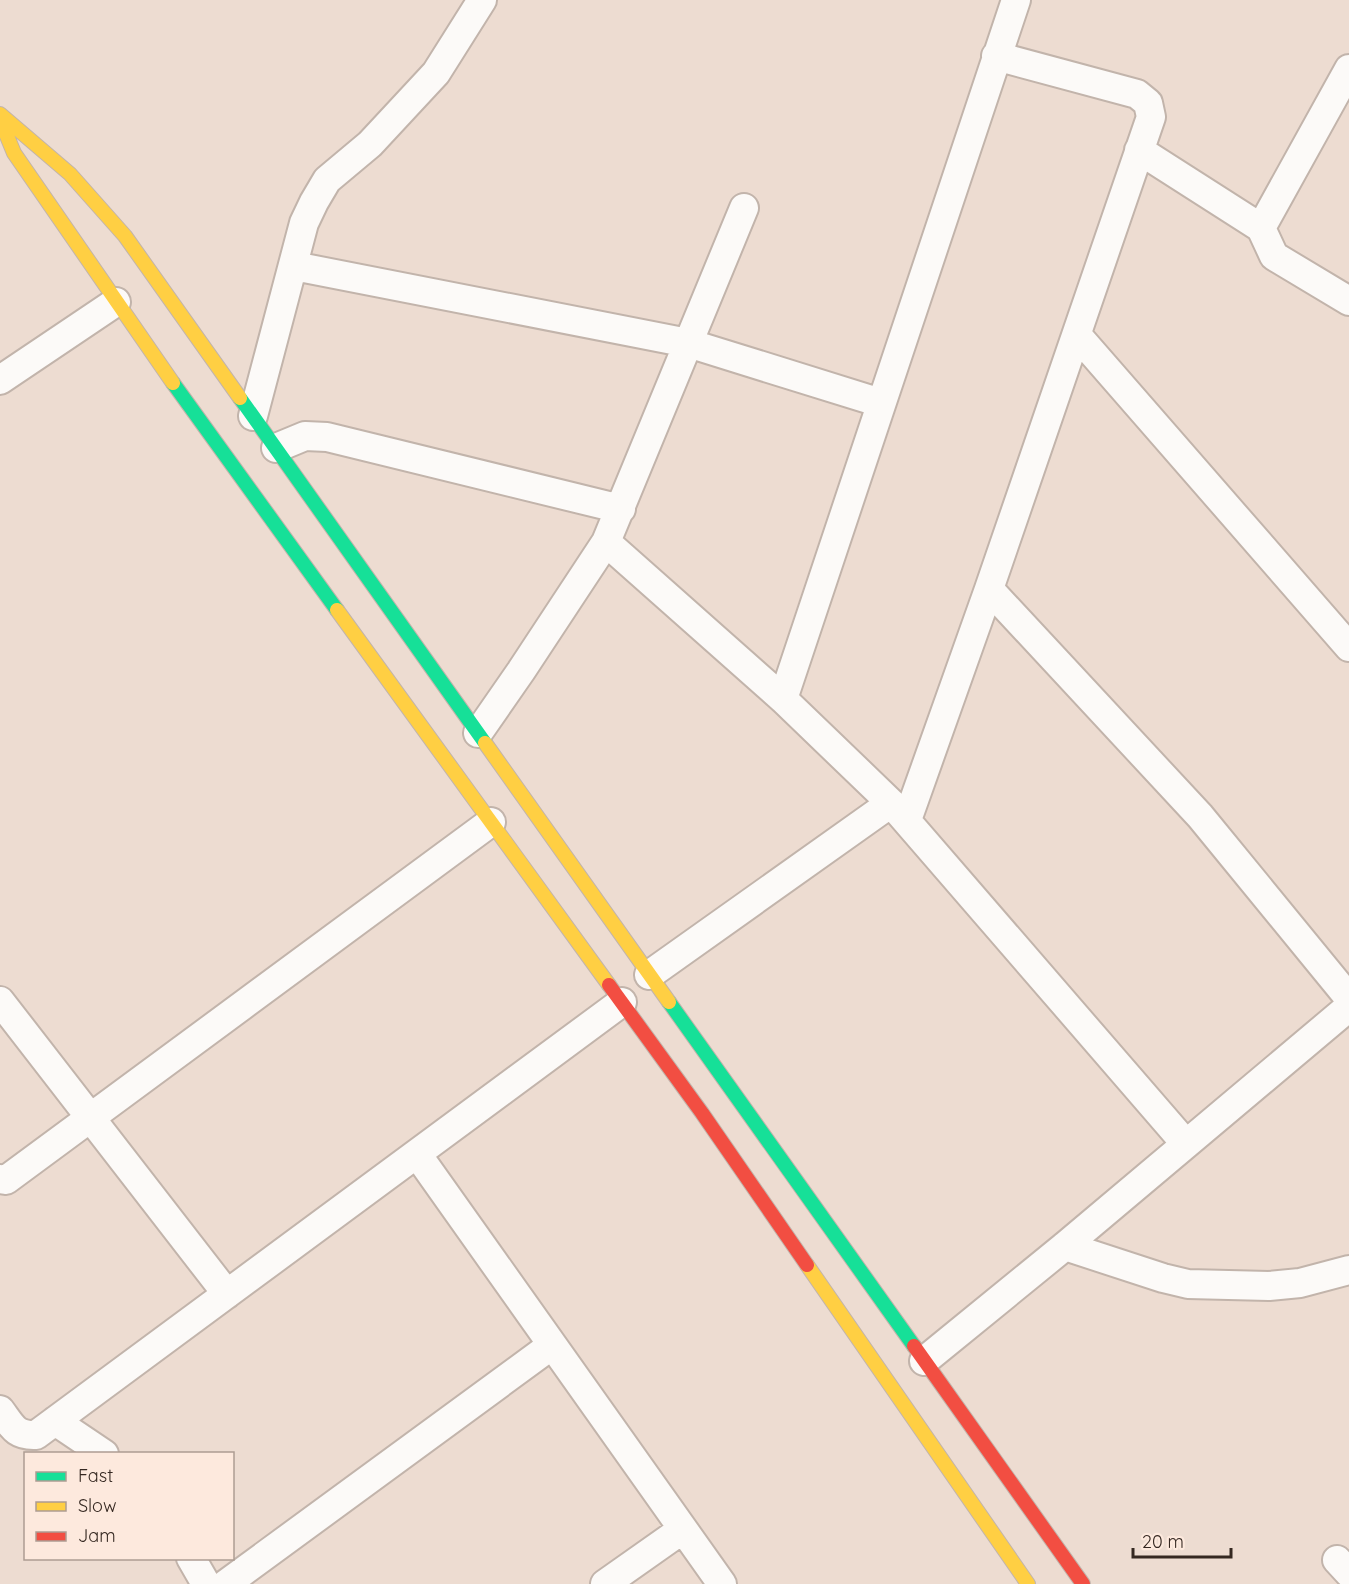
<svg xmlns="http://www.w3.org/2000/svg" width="1349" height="1584" font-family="Quicksand,sans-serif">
<rect width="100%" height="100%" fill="#eddcd1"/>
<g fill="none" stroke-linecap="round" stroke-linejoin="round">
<defs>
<path id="street" d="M 1349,69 L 1261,228 L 1274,256 L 1349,301
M 1139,150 L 1261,228
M 294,266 L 688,343 L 881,403
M 1077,335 L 1349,647
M 0,380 L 116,302
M 253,416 L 304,223 L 314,202 L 327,180 L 370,144 L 436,73 L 482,0
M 276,448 L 305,436 L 327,437 L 621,509
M 606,542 L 783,699 L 891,803 L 1186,1144
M 989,589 L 1200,816 L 1349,998
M 783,699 L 1016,0
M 478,733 L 521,671 L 606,542 L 744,208
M 907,820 L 989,589 L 1151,117 L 1148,103 L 1137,94 L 996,56
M 649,975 L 891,803
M 0,1001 L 227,1294
M 417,1154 L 722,1584
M 0,1179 L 6,1180 L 491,822
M 1065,1246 L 1163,1278 L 1188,1284 L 1269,1286 L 1300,1283 L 1349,1270
M 924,1361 L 1065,1246 L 1349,1007
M 0,1410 C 12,1426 15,1436 36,1435 L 622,1002
M 55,1421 L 104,1454
M 191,1558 L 206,1584
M 1337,1560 L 1349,1573
M 226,1584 L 552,1345
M 605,1584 L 683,1529"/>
<path id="fast" d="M 173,383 L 337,610
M 240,398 L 485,743
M 669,1002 L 914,1346"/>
<path id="slow" d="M 0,114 L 70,174 L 125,236 L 240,398
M 0,119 L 14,153 L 173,383
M 337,610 L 609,985
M 485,743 L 669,1002
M 807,1265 L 1028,1584"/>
<path id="jam" d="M 609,985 L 702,1113 L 807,1265
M 914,1346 L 1083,1584"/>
</defs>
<use href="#street" stroke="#c2b4ab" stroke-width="32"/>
<use href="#fast" stroke="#c2b4ab" stroke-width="16"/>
<use href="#slow" stroke="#c2b4ab" stroke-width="16"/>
<use href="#jam" stroke="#c2b4ab" stroke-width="16"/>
<use href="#street" stroke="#fcfaf8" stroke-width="28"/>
<use href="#fast" stroke="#16e098" stroke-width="14"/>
<use href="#slow" stroke="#ffcf43" stroke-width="14"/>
<use href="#jam" stroke="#f24e42" stroke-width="14"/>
</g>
<rect x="24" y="1452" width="210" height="108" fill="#fde9dd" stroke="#ad9c92" stroke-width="1.5"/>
<rect x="36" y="1472" width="30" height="9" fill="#16e098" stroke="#ad9c92" stroke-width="1.5"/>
<text x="78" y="1482" font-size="18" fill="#352821">Fast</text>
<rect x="36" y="1502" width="30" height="9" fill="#ffcf43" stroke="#ad9c92" stroke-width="1.5"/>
<text x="78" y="1512" font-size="18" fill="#352821">Slow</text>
<rect x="36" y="1532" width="30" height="9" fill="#f24e42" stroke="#ad9c92" stroke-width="1.5"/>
<text x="78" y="1542" font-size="18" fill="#352821">Jam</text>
<path d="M1133 1548v9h98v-9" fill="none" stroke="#352821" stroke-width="3"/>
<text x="1142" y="1548" font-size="18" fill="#352821" stroke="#fde9dd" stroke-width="4.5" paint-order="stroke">20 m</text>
</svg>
